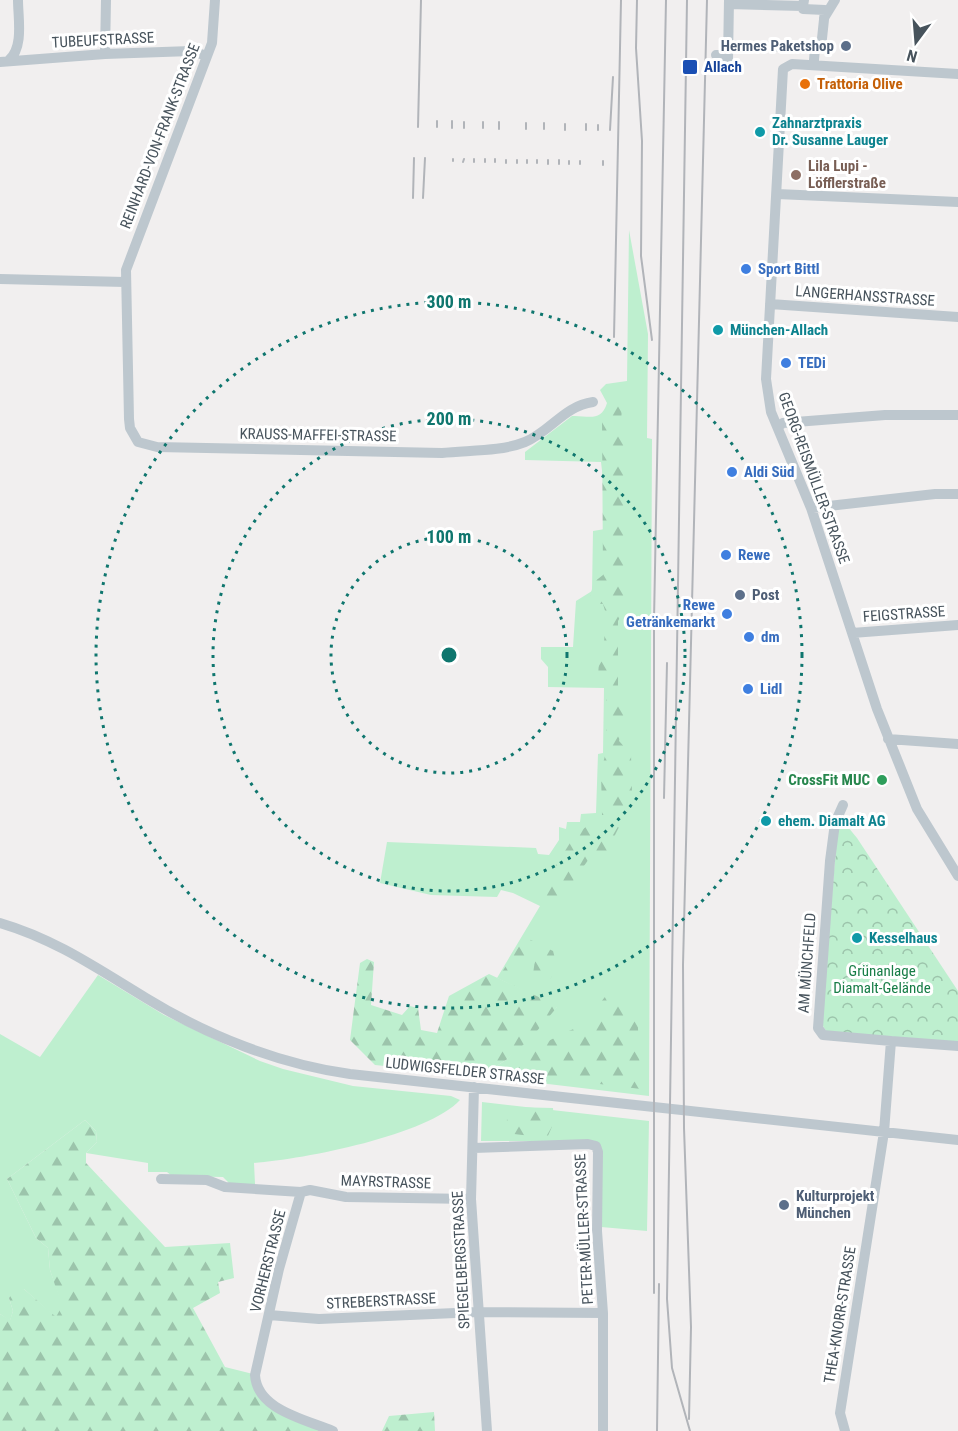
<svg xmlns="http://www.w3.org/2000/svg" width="958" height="1431" font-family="'Roboto Condensed',sans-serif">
<defs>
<pattern id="forest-firs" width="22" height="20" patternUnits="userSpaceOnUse" patternTransform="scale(1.5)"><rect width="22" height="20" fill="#beefcf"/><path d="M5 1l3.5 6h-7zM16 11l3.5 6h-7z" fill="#9cc4ab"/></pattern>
<pattern id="park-crowns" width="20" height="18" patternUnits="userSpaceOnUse" patternTransform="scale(1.5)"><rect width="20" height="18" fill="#beefcf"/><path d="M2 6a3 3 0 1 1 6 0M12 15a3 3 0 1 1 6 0" fill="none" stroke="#9cc4ab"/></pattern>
</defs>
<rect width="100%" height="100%" fill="#f1efef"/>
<path fill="#beefcf" d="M 629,230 L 648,334 L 647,438 L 652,439 L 649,1096 L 481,1076 L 506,1060 L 557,1007 L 497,978 L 540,906 L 513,893 L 501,890 L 497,897 L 431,895 L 380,883 L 387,842 L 536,848 L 538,854 L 549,855 L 559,840 L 559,827 L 566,829 L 567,822 L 580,822 L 581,814 L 596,813 L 598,754 L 603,753 L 604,688 L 548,687 L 548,667 L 541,659 L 541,647 L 573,647 L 576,601 L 592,591 L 593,531 L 605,529 L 605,496 L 601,462 L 525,460 L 525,452 L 572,416 C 587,415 601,423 607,403 L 600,390 L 606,384 L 627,381 Z
M 98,975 L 164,1015 L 260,1061 L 283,1069 L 353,1086 L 451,1096 L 460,1100 C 428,1135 305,1159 254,1163 L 255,1184 L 230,1184 L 223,1177 L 172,1176 L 167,1172 L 148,1172 L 148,1163 L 86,1153 L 97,1142 L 96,1131 L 85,1120 L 7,1179 L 36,1238 L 48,1248 L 50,1270 L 63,1306 L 56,1318 L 24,1289 L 9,1298 L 13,1311 L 10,1321 L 0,1314 L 0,1034 L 40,1057 Z
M 482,1102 L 649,1121 L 647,1231 L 601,1227 L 593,1141 L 481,1141 Z"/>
<path fill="url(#forest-firs)" d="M 622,398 L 621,431 L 627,439 L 626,590 L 631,597 L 618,621 L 618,695 L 625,713 L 619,741 L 631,754 L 632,792 L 626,815 L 602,815 L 601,771 L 606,752 L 606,686 L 598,676 L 599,662 L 603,657 L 606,614 L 603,604 L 588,603 L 594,582 L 603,575 L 602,416 L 610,400 Z
M 594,821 L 619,827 L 603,859 L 591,856 L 569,887 L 548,907 L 543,902 L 545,883 L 575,835 Z
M 525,937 L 553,951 C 558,968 555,974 544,986 L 532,981 L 535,960 L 526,956 L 521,967 L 511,978 L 502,972 Z
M 367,959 L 374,962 L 371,1005 L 402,1015 L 410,1006 L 418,1008 L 421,1030 L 437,1033 L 449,996 L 489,974 L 558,1006 L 531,1038 L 506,1060 L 481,1076 L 375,1065 L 350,1040 L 360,963 Z
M 611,989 L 637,1008 L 641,1089 L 517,1074 C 522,1045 582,1026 607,1016 L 601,1002 Z
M 513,1107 L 553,1108 L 554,1122 L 547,1138 L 506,1133 L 507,1119 Z
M 85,1120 L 96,1131 L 97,1142 L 86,1153 L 86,1163 L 165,1247 L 230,1243 L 234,1278 L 218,1282 L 220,1293 L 193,1308 L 225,1367 L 253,1374 C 250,1411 295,1419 323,1431 L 0,1431 L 0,1314 L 10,1320 L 13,1311 L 9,1298 L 15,1290 L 24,1289 L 56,1317 L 62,1306 L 50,1270 L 48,1248 L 36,1238 L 7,1179 Z
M 434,1412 L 435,1431 L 382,1431 L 389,1416 Z"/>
<path fill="url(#park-crowns)" d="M 843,821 L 857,838 L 958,991 L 958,1043 L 826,1031 L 821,1023 L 838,824 Z"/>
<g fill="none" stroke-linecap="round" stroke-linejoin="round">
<path stroke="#bdc7ce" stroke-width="10" d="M 215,0 L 212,43 L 126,270 L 129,419 L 130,428 L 138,442 L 157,447 L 442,453 C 468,450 500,452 525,442 C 551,431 564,406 593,402
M 729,4 L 803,6 L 804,0
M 803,6 L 803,9 L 825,10 L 821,48 L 815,48 L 814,60
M 824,18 L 835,0
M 729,45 L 815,48
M 105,54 L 106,0
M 716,55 L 723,55 L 728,59 L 724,59
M 728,59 L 729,0
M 9,60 C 24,47 18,18 18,0
M 0,62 L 105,54 L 191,51 L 207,56
M 958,74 L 792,64 L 783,69 L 766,379 L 771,412 L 811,508 L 877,709 L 917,809 L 958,876
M 777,194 L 958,202
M 0,279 L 125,282
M 770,304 L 958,317
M 779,426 L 783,423 L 885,415 L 958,415
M 811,508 L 935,494 L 958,494
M 852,633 L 958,625
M 888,739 L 958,744
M 843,805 L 835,823 L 830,861 L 818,1028 L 823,1035 L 891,1041 L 884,1132 L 840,1413 L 845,1431
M 0,923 C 55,939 98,969 146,998 C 208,1036 279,1064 350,1074 L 958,1140
M 891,1041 L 958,1046
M 474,1087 L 471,1199 L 487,1431
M 474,1148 L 588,1144 L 596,1146 L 598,1152 L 597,1231 L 603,1313 L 603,1431
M 161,1179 L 207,1180 L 225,1187 L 301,1192 L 279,1269 L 255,1375 C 257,1410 305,1419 333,1431
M 301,1192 L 310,1190 L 346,1197 L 471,1199
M 269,1315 L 319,1319 L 478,1312 L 603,1313"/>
<path stroke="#b1b4b9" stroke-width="2" d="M 637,0 L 636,48 L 642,141 L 641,256 L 652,340
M 687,0 L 667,1299 L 672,1368 L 690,1431
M 437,121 L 437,127
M 452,121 L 452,128
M 483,122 L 483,128
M 499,122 L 499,129
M 565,124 L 565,130
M 418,127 L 421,0
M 464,128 L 464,122
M 526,129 L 526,123
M 544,129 L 544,123
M 586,130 L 586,124
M 598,130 L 598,125
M 610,130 L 613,77
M 506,160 L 506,163
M 453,161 L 453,159
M 580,161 L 580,164
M 463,162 L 464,159
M 474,162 L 474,159
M 485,162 L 485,159
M 495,162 L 495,159
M 517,163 L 517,160
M 527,163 L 527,160
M 537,163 L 537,160
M 548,164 L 548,160
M 559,164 L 559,160
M 569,164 L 569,161
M 603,165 L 603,161
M 413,198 L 414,158
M 423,198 L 425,158
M 614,337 L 621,0
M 664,798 L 667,663
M 654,1293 L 654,620 L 666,0
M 689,1419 L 691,1327 L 684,1128 L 683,965 L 707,0
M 657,1431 L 659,1284"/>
</g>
<g fill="none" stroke="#0f766e" stroke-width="3" stroke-dasharray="3 6">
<circle cx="449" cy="655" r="118"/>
<circle cx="449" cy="655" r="236"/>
<circle cx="449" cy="655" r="353"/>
</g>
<g fill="#5c6f8a" stroke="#fff" stroke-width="2">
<circle cx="846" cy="46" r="6"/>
<circle cx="740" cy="595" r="6"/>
<circle cx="784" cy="1205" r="6"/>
</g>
<rect fill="#1a4fb4" stroke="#fff" stroke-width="2" x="682" y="59" width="16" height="16" rx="3"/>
<circle fill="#e8710a" stroke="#fff" stroke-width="2" cx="805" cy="84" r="6"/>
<g fill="#0f9aa8" stroke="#fff" stroke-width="2">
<circle cx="760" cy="132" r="6"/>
<circle cx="718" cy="330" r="6"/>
<circle cx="766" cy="821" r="6"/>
<circle cx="857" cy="938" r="6"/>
</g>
<circle fill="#8d6e63" stroke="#fff" stroke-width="2" cx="796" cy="175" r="6"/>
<g fill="#3f7fe0" stroke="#fff" stroke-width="2">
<circle cx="746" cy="269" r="6"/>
<circle cx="786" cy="363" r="6"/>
<circle cx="732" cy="472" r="6"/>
<circle cx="726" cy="555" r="6"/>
<circle cx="727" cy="614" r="6"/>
<circle cx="749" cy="637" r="6"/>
<circle cx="748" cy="689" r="6"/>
</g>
<circle fill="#2e9e5b" stroke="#fff" stroke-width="2" cx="882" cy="780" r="6"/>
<g text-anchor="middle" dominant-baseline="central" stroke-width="6" stroke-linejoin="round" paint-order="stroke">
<g font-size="15" fill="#47535c" stroke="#fff">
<text transform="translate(103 40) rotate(-3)">TUBEUFSTRASSE</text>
<text transform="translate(160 136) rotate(-69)">REINHARD-VON-FRANK-STRASSE</text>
<text transform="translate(865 296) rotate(4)">LANGERHANSSTRASSE</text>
<text transform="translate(318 435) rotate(1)">KRAUSS-MAFFEI-STRASSE</text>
<text transform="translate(814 478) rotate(70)">GEORG-REISMÜLLER-STRASSE</text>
<text transform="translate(904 614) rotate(-4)">FEIGSTRASSE</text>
<text transform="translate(807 963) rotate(-86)">AM MÜNCHFELD</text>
<text transform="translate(465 1071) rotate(6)">LUDWIGSFELDER STRASSE</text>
<text transform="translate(386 1182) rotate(2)">MAYRSTRASSE</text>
<text transform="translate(584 1229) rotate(-93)">PETER-MÜLLER-STRASSE</text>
<text transform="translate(461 1260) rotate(-93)">SPIEGELBERGSTRASSE</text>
<text transform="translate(268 1261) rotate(-76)">VORHERSTRASSE</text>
<text transform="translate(381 1301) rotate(-3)">STREBERSTRASSE</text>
<text transform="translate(840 1315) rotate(-81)">THEA-KNORR-STRASSE</text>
</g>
<g font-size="15" font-weight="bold" fill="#4e5e75" stroke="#fff" text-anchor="start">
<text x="834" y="46" text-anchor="end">Hermes Paketshop</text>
<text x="752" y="595">Post</text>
<text x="796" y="1196">Kulturprojekt<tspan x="796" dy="17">München</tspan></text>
</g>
<g font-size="15" font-weight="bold" fill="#164399" stroke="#fff" text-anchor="start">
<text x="704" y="67">Allach</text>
</g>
<g font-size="15" font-weight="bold" fill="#c56008" stroke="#fff" text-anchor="start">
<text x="817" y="84">Trattoria Olive</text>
</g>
<g font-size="15" font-weight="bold" fill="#0d838f" stroke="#fff" text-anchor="start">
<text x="772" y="123">Zahnarztpraxis<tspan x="772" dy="17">Dr. Susanne Lauger</tspan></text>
<text x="730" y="330">München-Allach</text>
<text x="778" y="821">ehem. Diamalt AG</text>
<text x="869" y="938">Kesselhaus</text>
</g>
<g font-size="15" font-weight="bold" fill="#785e54" stroke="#fff" text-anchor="start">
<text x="808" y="166">Lila Lupi -<tspan x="808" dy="17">Löfflerstraße</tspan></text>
</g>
<g font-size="15" font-weight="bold" fill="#366cbe" stroke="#fff" text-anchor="start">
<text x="758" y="269">Sport Bittl</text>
<text x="798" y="363">TEDi</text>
<text x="744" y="472">Aldi Süd</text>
<text x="738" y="555">Rewe</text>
<text x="715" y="605" text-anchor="end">Rewe<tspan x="715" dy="17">Getränkemarkt</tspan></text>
<text x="761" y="637">dm</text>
<text x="760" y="689">Lidl</text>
</g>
<g font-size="15" font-weight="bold" fill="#27864d" stroke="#fff" text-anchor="end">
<text x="870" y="780">CrossFit MUC</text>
</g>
<g font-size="15" fill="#187d47" stroke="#fff">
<text x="882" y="971">Grünanlage<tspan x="882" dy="17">Diamalt-Gelände</tspan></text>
</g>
</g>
<circle cx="449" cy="655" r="9" fill="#0f766e" stroke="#fff" stroke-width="3"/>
<g font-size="18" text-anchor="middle" font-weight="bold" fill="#0f766e" stroke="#fff" stroke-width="6" stroke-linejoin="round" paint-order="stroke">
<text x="449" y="308">300 m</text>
<text x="449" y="425">200 m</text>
<text x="449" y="543">100 m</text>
</g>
<g transform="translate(916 42) rotate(196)" stroke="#ffffff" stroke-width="4.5" paint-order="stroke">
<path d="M0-4.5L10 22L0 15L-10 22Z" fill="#47535c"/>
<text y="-9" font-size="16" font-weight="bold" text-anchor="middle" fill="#47535c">N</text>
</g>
</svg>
